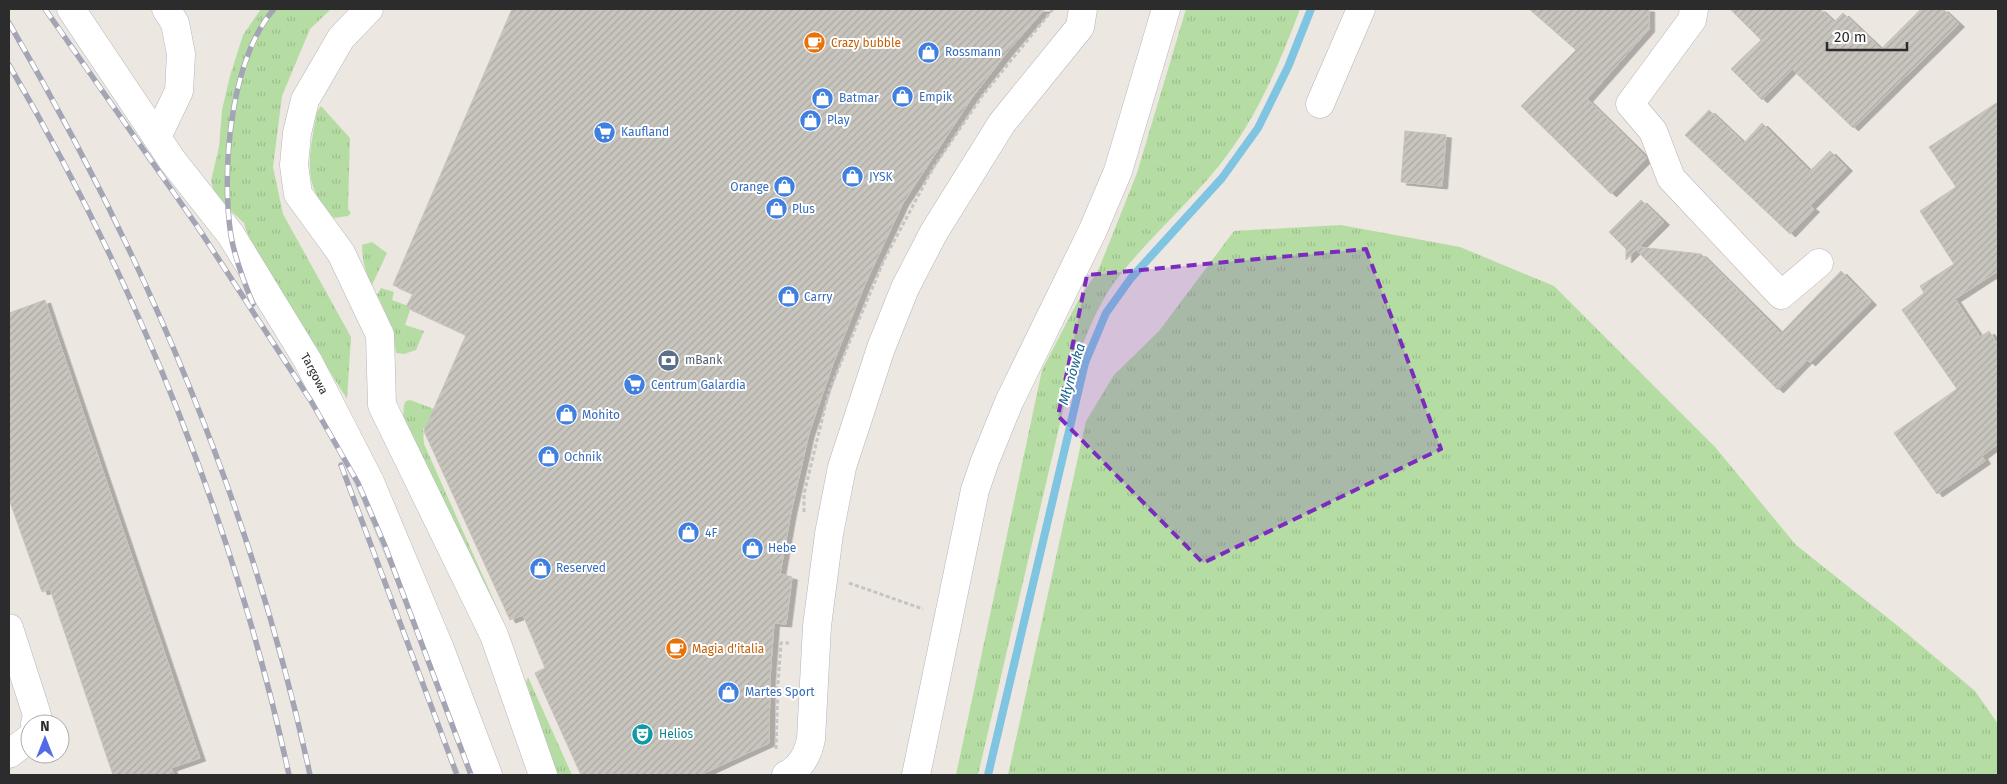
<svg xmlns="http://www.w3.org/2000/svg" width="2007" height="784" font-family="'Fira Sans',sans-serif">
<defs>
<pattern id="grass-tufts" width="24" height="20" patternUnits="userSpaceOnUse" patternTransform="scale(1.25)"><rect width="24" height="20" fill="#b5dda3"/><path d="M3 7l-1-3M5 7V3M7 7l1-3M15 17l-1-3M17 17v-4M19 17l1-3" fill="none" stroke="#9cbe8c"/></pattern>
<pattern id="building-hatch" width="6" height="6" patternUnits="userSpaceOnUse" patternTransform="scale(1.25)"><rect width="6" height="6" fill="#c8c5be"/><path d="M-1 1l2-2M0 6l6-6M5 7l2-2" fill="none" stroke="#aca9a3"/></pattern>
<filter id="shadow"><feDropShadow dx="5.5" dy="3" stdDeviation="0" flood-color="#0004"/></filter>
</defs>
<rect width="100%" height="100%" fill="#ece7e0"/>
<path fill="url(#grass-tufts)" d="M 261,9 L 331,9 L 310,29 L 282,96 L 273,167 L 283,214 L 351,337 L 347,399 L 252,247 L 244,223 L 215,196 L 211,181 L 219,147 L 222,110 L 230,76 L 243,35 Z
M 1186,9 L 1300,9 C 1279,65 1256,120 1218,167 C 1186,206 1147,240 1116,280 C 1096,307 1084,341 1072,372 L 978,775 L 956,775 L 1042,370 L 1079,299 L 1098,271 L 1137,173 Z
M 321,106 L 350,138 L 348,209 L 351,213 L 348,216 L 334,218 C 326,210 318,200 314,189 C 305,168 313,134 317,112 Z
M 1341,225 L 1460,247 L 1554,286 L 1715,447 L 1796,545 L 1898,626 L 1975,691 L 1998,724 L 1998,775 L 1008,775 L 1086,421 L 1114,375 L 1159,331 L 1234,231 Z
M 372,242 L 387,253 L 372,285 C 364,268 363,264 362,245 Z
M 381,288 L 394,292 L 392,300 L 411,307 L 405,325 L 424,331 L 416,350 L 404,354 L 396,353 C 394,331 387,314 377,295 Z
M 410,400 L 434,409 L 426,428 L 423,429 L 424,444 L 503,621 L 501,621 L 403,418 L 404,405 L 406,401 Z
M 528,677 L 572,775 L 558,775 L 526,682 Z"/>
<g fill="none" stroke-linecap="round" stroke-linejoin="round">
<path stroke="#7fc5e2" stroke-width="8" d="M 988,775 L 1085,363 L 1106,313 L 1131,278 L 1222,178 L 1258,128 L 1288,67 L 1311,9"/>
</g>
<path fill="url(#building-hatch)" stroke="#c8c3ba" filter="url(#shadow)" d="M 512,9 L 1045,9 L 1008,51 L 971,99 L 903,203 L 865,284 L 834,361 L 809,433 L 791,512 L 780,574 L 792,577 L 786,624 L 774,623 L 770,678 L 769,743 L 700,775 L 581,775 L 535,673 L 545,668 L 523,615 L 510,620 L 424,431 L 466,335 L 406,307 L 413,294 L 393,285 Z
M 1529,9 L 1649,9 L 1649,29 L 1587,99 L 1647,158 L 1611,194 L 1521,106 L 1576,50 Z
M 1730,9 L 1820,9 L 1834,22 L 1843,13 L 1881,49 L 1921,9 L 1943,9 L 1959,24 L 1853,128 L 1792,69 L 1762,100 L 1731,69 L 1761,40 Z
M 1998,102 L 1998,271 L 1955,299 L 1980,337 L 1989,331 L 1998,345 L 1998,444 L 1982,456 L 1985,461 L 1937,494 L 1894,433 L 1957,389 L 1902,310 L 1924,293 L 1920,286 L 1954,264 L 1920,211 L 1956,187 L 1929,147 Z
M 1709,110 L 1744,143 L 1762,123 L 1810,171 L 1830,151 L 1847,168 L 1810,206 L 1814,209 L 1790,234 L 1685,135 Z
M 1405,131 L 1446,135 L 1442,186 L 1401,182 Z
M 1641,200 L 1664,222 L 1639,247 L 1701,254 L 1781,333 L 1841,271 L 1871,302 L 1810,363 L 1807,360 L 1778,390 L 1636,250 L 1626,260 L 1626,249 L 1609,232 Z
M 45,300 L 200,758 L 171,768 L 174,775 L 113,775 L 50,589 L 42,592 L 9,499 L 9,313 Z"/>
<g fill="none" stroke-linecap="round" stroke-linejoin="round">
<defs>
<g id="minor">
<path id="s1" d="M 71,9 L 172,160 L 231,235 L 308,361 L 370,482 L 440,649 L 488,775"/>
<path d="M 369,9 L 341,38 L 305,100 L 297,133 L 294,165 L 298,194 L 341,253 L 380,335 L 382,405 L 494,635 L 543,775"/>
<path d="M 1694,9 L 1692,20 L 1630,104 L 1653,131 L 1671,178 L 1781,295 L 1819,263"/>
<path d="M 1320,104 L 1361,9"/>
<path d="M 157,137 L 179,91 L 181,54 L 175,23 L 166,9"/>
<path d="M 9,628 L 37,715 L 35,724"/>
<path d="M 9,754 L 30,738"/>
<path d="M 786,775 C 801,768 808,754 811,739 L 817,626 L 829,534 L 842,467 L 881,348 L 905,288 L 934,232 L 1002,123 L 1080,27 L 1083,9"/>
<path d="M 916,775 L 975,490 L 985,461 L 1009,402 L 1093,230 L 1118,171 L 1166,9"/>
</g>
</defs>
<use href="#minor" stroke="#b4b6be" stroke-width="29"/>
<path stroke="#c4c4c4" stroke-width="3" stroke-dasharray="4 2.5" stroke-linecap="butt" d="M 804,512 L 804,494 L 829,391 L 884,260 L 933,168 L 982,96 L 1053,9
M 849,583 L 923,609
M 776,749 L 778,684 L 781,643 L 789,643"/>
<use href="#minor" stroke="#fff" stroke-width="28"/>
<defs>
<path id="rail" d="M 45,9 L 197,226 L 311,401 L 358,483 L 385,546 L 471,775
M 9,23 C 146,257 253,509 310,775
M 9,65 C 137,283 236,528 289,775
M 253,304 C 244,282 235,259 231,236 C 221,171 230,60 274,9
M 341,465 L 457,775"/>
</defs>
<use href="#rail" stroke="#a3a5b4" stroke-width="5.5"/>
<use href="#rail" stroke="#fff" stroke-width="4" stroke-dasharray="11" stroke-linecap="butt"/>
</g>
<path fill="#7b2cbf" fill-opacity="0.2" stroke="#7b2cbf" stroke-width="4" stroke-dasharray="10 6" stroke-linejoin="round" d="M 1366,249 L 1441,449 L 1203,563 L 1058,416 L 1087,275 Z"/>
<defs>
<symbol id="cafe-disc" viewBox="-11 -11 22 22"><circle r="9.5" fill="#e8710a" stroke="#fff"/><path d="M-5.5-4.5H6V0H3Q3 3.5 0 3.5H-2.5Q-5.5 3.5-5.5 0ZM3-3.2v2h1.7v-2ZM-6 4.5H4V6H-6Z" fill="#fff"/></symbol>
<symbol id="shop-disc" viewBox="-11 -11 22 22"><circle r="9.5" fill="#3f7fe0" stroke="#fff"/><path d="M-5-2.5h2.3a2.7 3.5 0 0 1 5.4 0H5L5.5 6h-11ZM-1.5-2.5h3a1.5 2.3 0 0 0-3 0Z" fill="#fff"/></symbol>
<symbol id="supermarket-disc" viewBox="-11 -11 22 22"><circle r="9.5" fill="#3f7fe0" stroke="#fff"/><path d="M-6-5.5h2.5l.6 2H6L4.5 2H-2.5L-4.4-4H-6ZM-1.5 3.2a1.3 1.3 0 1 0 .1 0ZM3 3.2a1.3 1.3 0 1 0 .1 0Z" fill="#fff"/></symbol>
<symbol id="bank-disc" viewBox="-11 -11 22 22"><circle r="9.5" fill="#5c6f8a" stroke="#fff"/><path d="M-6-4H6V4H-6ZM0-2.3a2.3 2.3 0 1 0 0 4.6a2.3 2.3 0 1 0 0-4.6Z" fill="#fff"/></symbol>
<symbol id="theatre-disc" viewBox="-11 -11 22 22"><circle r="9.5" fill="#0f9aa8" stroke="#fff"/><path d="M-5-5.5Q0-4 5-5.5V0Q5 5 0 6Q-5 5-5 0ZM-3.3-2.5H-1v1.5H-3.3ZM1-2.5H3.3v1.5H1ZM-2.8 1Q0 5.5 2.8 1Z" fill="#fff"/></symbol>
</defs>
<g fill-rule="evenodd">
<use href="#cafe-disc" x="802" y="30" width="25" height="25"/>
<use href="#shop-disc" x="916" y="40" width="25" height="25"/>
<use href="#shop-disc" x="890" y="84" width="25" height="25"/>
<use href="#shop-disc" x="810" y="86" width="25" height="25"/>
<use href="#shop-disc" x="798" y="108" width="25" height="25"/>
<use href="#supermarket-disc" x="592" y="120" width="25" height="25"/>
<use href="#shop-disc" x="840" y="164" width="25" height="25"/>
<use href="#shop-disc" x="772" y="174" width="25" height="25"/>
<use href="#shop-disc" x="764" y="196" width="25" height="25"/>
<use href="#shop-disc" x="776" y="284" width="25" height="25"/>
<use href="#bank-disc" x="656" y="348" width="25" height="25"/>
<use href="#supermarket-disc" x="622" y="372" width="25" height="25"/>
<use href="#shop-disc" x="554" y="402" width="25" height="25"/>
<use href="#shop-disc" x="536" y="444" width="25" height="25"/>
<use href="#shop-disc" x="676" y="520" width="25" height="25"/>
<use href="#shop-disc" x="740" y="536" width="25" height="25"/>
<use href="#shop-disc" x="528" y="556" width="25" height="25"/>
<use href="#cafe-disc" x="664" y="636" width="25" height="25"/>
<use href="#shop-disc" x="716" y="680" width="25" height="25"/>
<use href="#theatre-disc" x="630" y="722" width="25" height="25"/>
</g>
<g text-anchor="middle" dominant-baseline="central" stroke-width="4" stroke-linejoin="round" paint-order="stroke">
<g font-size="12" fill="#c56008" stroke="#fff" text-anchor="start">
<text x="831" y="43">Crazy bubble</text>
<text x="692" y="649">Magia d'italia</text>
</g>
<g font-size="12" fill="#366cbe" stroke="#fff" text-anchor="start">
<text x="945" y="52">Rossmann</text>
<text x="919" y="97">Empik</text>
<text x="839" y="98">Batmar</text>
<text x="827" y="120">Play</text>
<text x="621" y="132">Kaufland</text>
<text x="869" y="177">JYSK</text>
<text x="769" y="187" text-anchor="end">Orange</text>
<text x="792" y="209">Plus</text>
<text x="804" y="297">Carry</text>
<text x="651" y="385">Centrum Galardia</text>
<text x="582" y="415">Mohito</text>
<text x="564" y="457">Ochnik</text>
<text x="705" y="533">4F</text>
<text x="768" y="548">Hebe</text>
<text x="556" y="568">Reserved</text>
<text x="745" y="692">Martes Sport</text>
</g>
<g font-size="12" fill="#4e5e75" stroke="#fff" text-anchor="start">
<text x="685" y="360">mBank</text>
</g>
<g font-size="12" fill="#2c2c2c" stroke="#fff">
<text stroke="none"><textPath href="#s1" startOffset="439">Targowa</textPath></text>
</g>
<g font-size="12" fill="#0d838f" stroke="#fff" text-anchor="start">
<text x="659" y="734">Helios</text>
</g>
<g font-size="14" font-style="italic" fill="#1c6590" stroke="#fff">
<text transform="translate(1072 374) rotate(-74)">Młynówka</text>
</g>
</g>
<rect width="2007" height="784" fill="none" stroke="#2c2c2c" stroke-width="20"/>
<g transform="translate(45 739)"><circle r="24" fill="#ffffff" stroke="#ababab"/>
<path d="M0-4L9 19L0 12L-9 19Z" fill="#536ae7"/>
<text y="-8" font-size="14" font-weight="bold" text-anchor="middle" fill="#2c2c2c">N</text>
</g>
<path d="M1827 42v8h80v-8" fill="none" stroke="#2c2c2c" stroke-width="2.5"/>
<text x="1834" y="42" font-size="15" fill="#2c2c2c" stroke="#ffffff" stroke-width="4" paint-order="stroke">20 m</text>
</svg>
